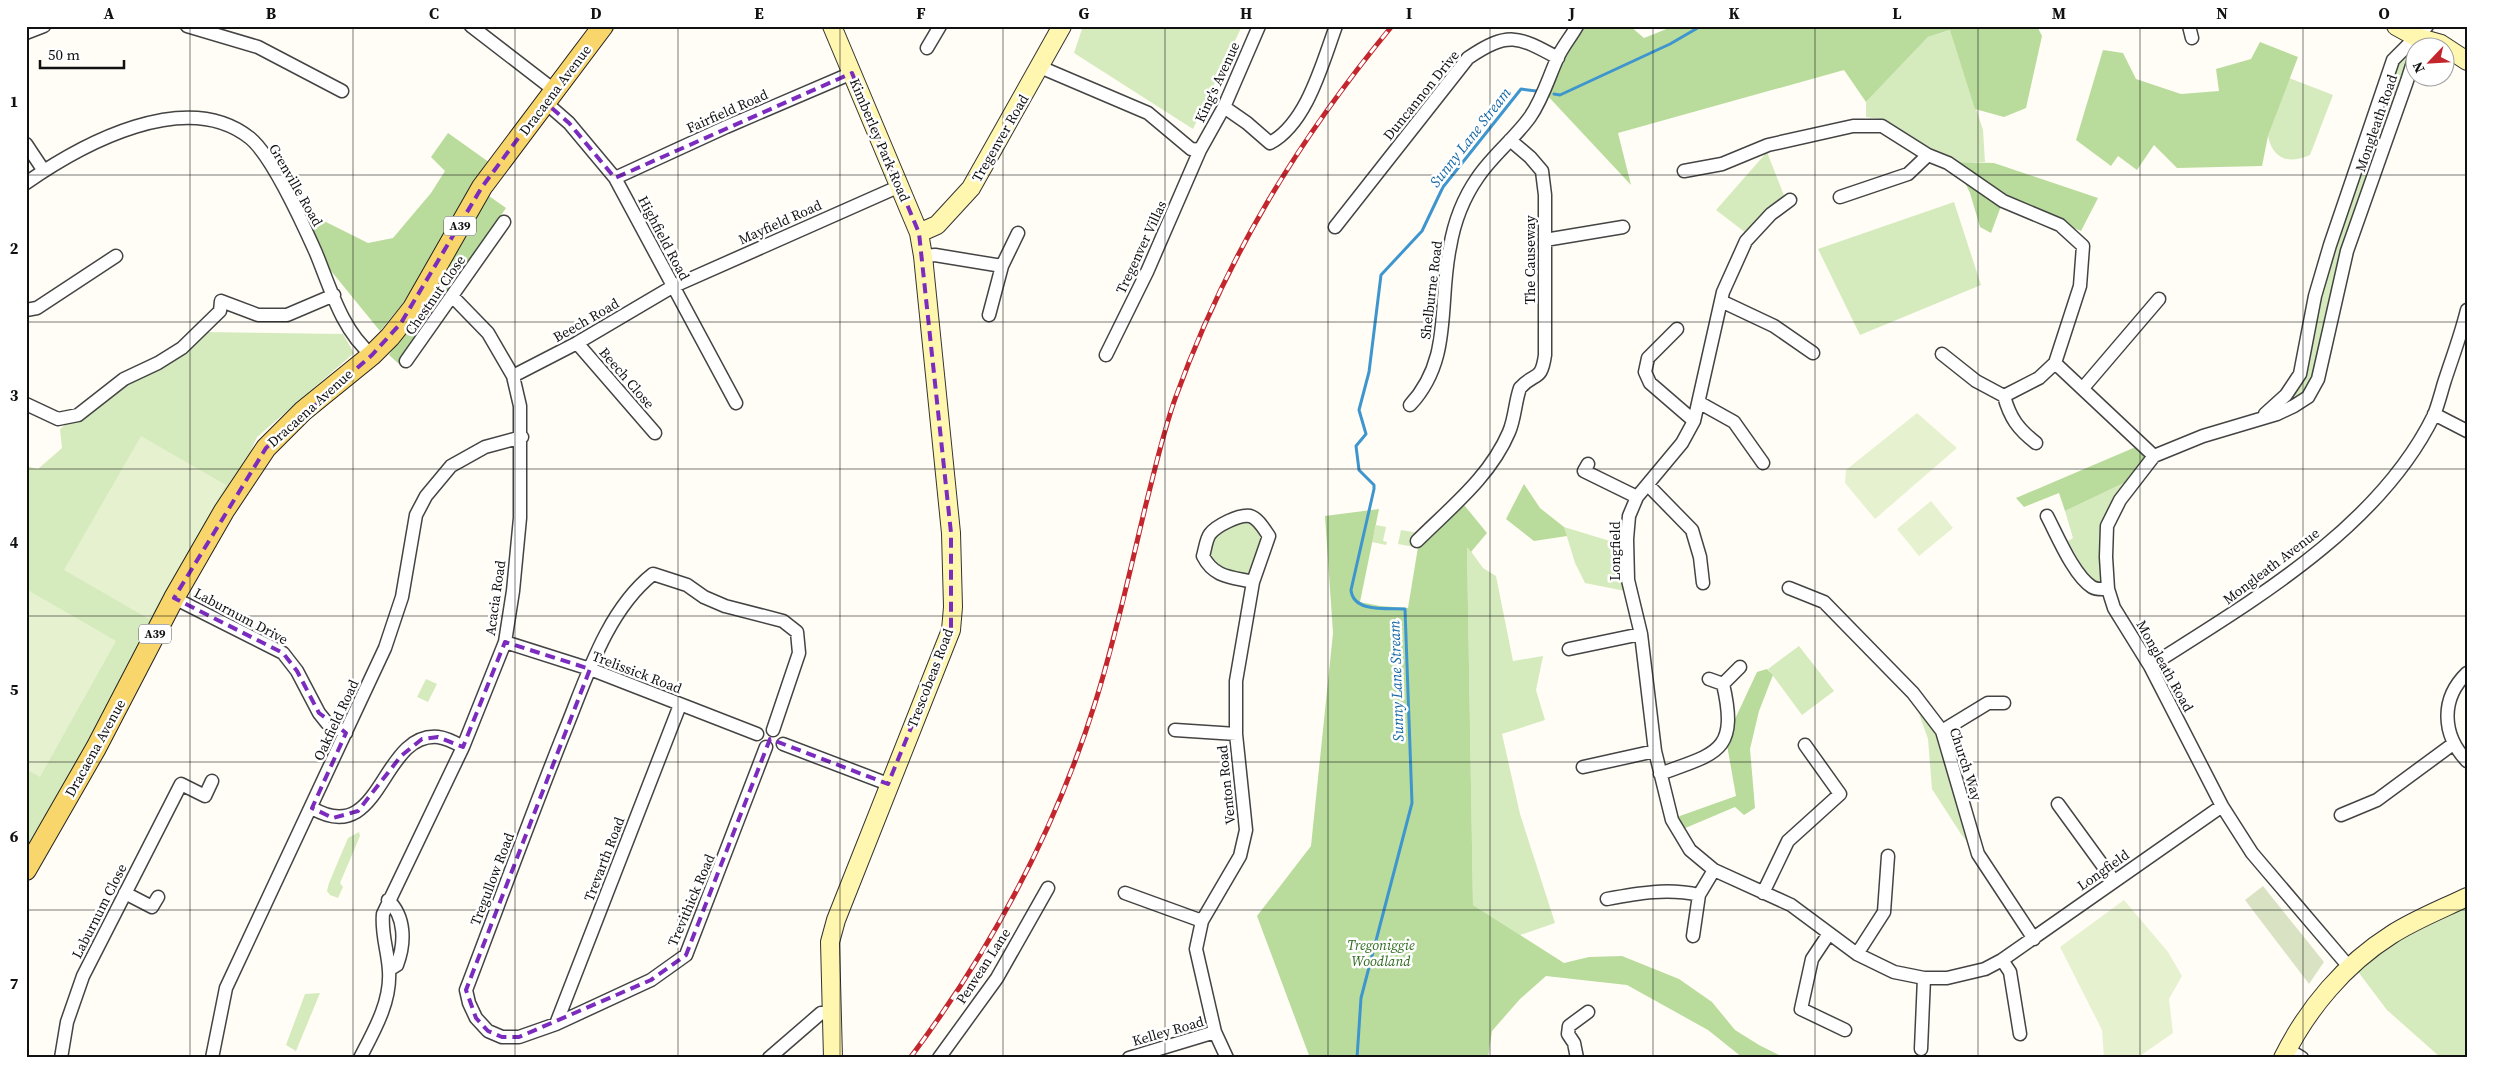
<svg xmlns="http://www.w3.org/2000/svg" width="2493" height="1084" font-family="'Source Serif 4',serif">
<rect width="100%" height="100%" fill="#fffdf5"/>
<path fill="#d5ebbd" d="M 1083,26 L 1242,26 L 1193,129 L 1074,53 Z
M 1951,30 L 1983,130 L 1985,162 L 1955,162 L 1880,119 L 1866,117 L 1866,102 L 1928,37 Z
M 2411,45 L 2410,60 L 2314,378 L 2305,393 L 2281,407 L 2304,375 L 2319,299 L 2397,61 Z
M 2289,78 L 2333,95 L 2310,155 C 2289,164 2273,160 2268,136 Z
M 1767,152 L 1785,198 L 1746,233 L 1716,210 Z
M 1954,202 L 1981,285 L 1860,335 L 1818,249 Z
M 204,332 L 343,334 L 354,353 L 257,437 L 224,511 L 26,870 L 26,466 L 38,469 L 62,448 L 60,429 L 124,379 Z
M 2128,481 L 2110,505 L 2100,539 L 2104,582 L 2091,582 L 2068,541 L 2073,538 L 2065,511 Z
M 1250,520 L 1265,536 L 1250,575 L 1218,569 L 1208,555 C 1216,526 1224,529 1250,520 Z
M 1376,525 L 1386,527 L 1383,541 L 1387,542 L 1386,545 L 1372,542 Z
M 1564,527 L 1623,545 L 1625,591 L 1585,583 L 1575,563 Z
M 1401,530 L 1418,533 L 1414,547 L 1398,544 Z
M 1467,546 L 1483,568 L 1496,576 L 1513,661 L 1543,656 L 1536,690 L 1545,720 L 1502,734 L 1520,814 L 1555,923 L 1520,935 L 1473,905 Z
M 1799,646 L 1834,691 L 1802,715 L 1768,669 Z
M 426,679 L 437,684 L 428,702 L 417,697 Z
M 1917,708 L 1940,736 L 1969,844 L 1961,834 L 1932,789 L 1928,739 Z
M 359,832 L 360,836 L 340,883 L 343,887 L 338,898 L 330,895 L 327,891 L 329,883 L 348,838 Z
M 2467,907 L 2467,1058 L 2440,1057 L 2387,1010 L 2356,969 L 2395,939 L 2455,910 L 2457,912 Z
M 320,993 L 296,1051 L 286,1045 L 305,994 Z"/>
<path fill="#b9dc9c" d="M 1577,26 L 1630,26 L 1644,38 L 1674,26 L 2037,26 L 2042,36 L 2026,108 L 2004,117 L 1975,109 L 1950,30 L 1928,37 L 1866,102 L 1844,70 L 1618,133 L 1631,185 L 1545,93 Z
M 2260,42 L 2298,57 L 2268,136 L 2262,166 L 2177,168 L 2154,145 L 2137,170 L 2118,156 L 2111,166 L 2076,140 L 2103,50 L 2123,53 L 2136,79 L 2181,94 L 2219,91 L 2216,69 L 2251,59 Z
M 448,133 L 493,165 L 403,303 L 380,331 L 327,266 L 307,222 L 316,217 L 368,243 L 393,238 L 431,193 L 445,171 L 431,157 Z
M 1955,162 L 1994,163 L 2098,198 L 2081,231 L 2004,198 L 1991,233 L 1980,227 L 1970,193 Z
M 489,196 L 506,208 L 399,364 L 389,355 Z
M 2138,446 L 2148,456 L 2128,481 L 2065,511 L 2059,493 L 2024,507 L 2016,498 Z
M 1524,484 L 1540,508 L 1564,527 L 1567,536 L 1534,541 L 1506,519 Z
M 1460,500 L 1487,533 L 1471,552 L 1467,547 L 1473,905 L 1564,963 L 1589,957 L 1622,956 L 1679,979 L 1712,1002 L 1735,1030 L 1759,1045 L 1785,1058 L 1743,1058 L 1708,1030 L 1627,985 L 1546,976 L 1520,999 L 1492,1031 L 1488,1058 L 1310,1058 L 1257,916 L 1311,846 L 1333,633 L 1325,516 L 1379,509 L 1360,602 L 1380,606 L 1408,608 L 1419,541 Z
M 1767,669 L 1773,675 L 1759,711 L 1750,749 L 1755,808 L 1744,815 L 1735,807 L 1683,829 L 1677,817 L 1736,796 L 1727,745 L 1735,719 L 1757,672 Z"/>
<path fill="#d9e3c4" d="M 2263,886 L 2324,962 L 2309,984 L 2245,900 Z"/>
<path fill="#e6f2cf" d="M 1917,413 L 1957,448 L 1875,519 L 1845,483 L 1846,470 Z
M 141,436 L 226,485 L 149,619 L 64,570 Z
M 1931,501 L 1953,528 L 1919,556 L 1897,529 Z
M 26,589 L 116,641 L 40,777 L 26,769 Z
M 2124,900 L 2168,952 L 2182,976 L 2169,999 L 2173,1033 L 2137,1058 L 2104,1058 L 2102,1030 L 2060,947 Z"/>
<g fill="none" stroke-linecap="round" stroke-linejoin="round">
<path stroke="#3f96cf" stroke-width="3" d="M 1554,94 L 1560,95 L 1670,44 L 1701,26
M 1357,1058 L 1361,998 L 1412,803 L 1405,609 C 1388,608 1353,613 1351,590 L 1374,489 L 1374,485 L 1359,470 L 1356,446 L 1366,434 L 1359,410 L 1369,372 L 1381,275 L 1422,231 L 1443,187 L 1521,89 L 1536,91"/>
<defs>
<path id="street" d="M 187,26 L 258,47 L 342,91
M 471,26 L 554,90
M 2189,26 L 2192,38
M 26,33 L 44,26
M 927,48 L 940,26
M 1040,67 L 1148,113 L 1191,149 L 1200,150
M 545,102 L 569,123 L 615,178 L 736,403
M 1224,107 L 1247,123 L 1270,143 C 1307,123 1322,64 1336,26
M 26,144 L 44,171
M 1684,171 L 1722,164 L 1768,145 L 1853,126 L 1882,126 L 1928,155 L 1948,163 L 2003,201 L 2060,225 L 2083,246 L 2080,286 L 2055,363
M 615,178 L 726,127 L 852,73
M 26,183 C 82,144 186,87 250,138 C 273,157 303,224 316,253 C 330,287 342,331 372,355
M 1840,197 L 1908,174 L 1928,155
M 1790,200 L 1771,214 L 1746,241 L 1723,292 L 1694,421 L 1682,443 L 1637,497 L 1629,516 L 1627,539 L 1628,580 L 1641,634 L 1655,751 L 1672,820 L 1690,850 L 1714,870 L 1791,905 L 1857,954 L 1894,972 L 1924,978 L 1947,978 L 1985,969 L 2002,960 L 2222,806
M 1335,227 L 1468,58 C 1508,31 1518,36 1558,58
M 1545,240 L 1623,227
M 923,256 L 935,255 L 1002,266 L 1018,233
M 1721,301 L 1774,326 L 1813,353
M 26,310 L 37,308 L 116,256
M 989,315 L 1002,266
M 1677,329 L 1648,358 L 1645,372 L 1650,383 L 1694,421
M 577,343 L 655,433
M 1942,354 L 1976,381 L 2004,396 C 2010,418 2018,429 2036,443
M 1106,355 L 1147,272 L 1200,150 L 1224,107 L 1259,26
M 406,361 L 504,222
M 513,376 L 577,343 L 672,287 L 900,186
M 2083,388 L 2159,299
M 2004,396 L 2039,378 L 2055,363 L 2154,456
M 1700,403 L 1734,422 L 1763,463
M 26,404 L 58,419 L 78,415 L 124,379 L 158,363 L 182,348 L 220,311 L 221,301 L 258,315 L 287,315 L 334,295
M 1410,405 C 1453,359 1438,303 1450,247 C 1454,223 1464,197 1478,177 C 1493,155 1515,138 1530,117 C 1543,98 1548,79 1557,59 C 1562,47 1571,37 1577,26
M 2265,414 L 2286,395 L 2300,374 L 2315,296 L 2330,245 L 2393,60 L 2427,26
M 2434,414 L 2467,431
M 1588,464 L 1584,471 L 1637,497
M 1648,485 L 1692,530 L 1700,557 L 1703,583
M 2047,516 C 2057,535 2074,576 2092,587 C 2097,590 2103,589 2108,589
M 1417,541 C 1450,508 1490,477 1509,432 C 1515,418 1515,402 1520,388 C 1535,371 1541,383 1545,355 L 1545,195 L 1542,171 L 1530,157 L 1510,140
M 1789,588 L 1824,602 L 1913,693 L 1942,731 L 1978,854 L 2034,939
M 174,598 L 283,653 L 297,671 L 319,713 L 327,723 L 346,733
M 505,642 L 590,669 L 757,734
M 1569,649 L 1641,634
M 2150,666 C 2252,601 2379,528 2434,415 C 2438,405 2441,393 2444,383 C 2452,358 2461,335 2467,310
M 2467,673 C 2440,699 2442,735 2467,761
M 1723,684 L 1740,667
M 1175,730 L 1236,734
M 1942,731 L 1988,703 L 2004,703
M 783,744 L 888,784
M 766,747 L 686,955 L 651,980 L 556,1024 L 519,1037 L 502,1037 L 488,1031 L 476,1018 L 469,1003 L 466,990 C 498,906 529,821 562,738 C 585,683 605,612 653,574 L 687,585 L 704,597 L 725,606 L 783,621 L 797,632 L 799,653 L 773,730
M 1583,767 L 1655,751
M 1660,774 C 1716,753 1739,753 1723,684 L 1709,679
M 2058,804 L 2114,881
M 312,808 C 382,849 380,732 438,737 C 447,738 456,743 463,747
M 2341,815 L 2377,800 L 2453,744
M 125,893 L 152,907 L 158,897
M 1125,893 L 1202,921
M 1763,893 L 1788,841 L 1840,794 L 1805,745
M 1607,899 C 1639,893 1668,888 1699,895
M 388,900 C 406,917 405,944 397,965 L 389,970
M 1828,935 L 1812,959 L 1801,1009 L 1845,1030
M 1693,936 L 1699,895 L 1714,870
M 1857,954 L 1884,912 L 1888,856
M 2002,960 L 2010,972 L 2020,1034
M 2350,968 L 2252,853 L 2222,806 L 2150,666 L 2114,608 L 2108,589 L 2106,557 L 2107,526 L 2120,500 L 2154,456 L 2203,436 L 2277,414 L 2294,406 L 2308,397 L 2318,379 L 2347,251 L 2407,81 L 2414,59 L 2416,37
M 556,1024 L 680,705
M 1921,1049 L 1924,978
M 2287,1049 L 2302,1058
M 61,1058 L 67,1022 L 83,976 L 181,784 L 205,796 L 212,781
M 212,1058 L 226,988 L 385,648 L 402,597 L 416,515 L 426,496 L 451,466 L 485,447 L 522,437
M 360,1058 C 374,1031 391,1002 389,971 C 388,951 381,934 383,914 L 463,747 L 505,642 L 513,591 L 520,518 L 520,406 L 513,376 L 488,333 L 453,297
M 769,1058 L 821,1013 L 831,1013
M 939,1058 L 997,978 L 1048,888
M 1129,1058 L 1215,1032
M 1227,1058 L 1215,1032 L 1196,949 L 1202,921 L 1240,856 L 1246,830 L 1236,734 L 1236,681 L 1253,582 C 1232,577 1214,578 1203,556 C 1205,550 1206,539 1210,534 C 1216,526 1239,514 1250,516 C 1258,518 1264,529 1269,536 L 1253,582
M 1577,1058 L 1574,1043 L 1568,1034 L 1569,1026 L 1588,1012"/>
<path id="secondary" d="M 832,26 L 919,233 L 923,256 L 951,533 L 953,607 L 951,630 L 836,920 L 830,942 L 833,1058
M 2396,26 L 2416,37 L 2441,44 L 2467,61
M 919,233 L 937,225 L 971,188 L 1062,26
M 2283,1058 C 2307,1009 2345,964 2391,935 C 2414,920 2442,909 2467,897"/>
<path id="primary" d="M 26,870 L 96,748 L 174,598 L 224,511 L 266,448 L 303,411 L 372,355 L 390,337 L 413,308 L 482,187 L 603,26"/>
</defs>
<use href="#street" stroke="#444" stroke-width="15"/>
<use href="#secondary" stroke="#333" stroke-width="20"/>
<use href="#primary" stroke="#222" stroke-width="22"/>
<use href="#street" stroke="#fff" stroke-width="12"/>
<use href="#secondary" stroke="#fff6b0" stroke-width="18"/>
<use href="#primary" stroke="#f9d66b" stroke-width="20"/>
<defs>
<path id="rail" d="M 910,1058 C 991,950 1056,829 1096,700 C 1116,636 1130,570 1146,504 C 1155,469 1163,433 1175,399 C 1226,258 1297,141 1392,26"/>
</defs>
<use href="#rail" stroke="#c4262e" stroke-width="5"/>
<use href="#rail" stroke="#fff" stroke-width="3" stroke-dasharray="9" stroke-linecap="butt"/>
</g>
<path fill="none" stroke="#7b2cbf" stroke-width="4" stroke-dasharray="10 6" stroke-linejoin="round" d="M 852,73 L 919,233 L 951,533 L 951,630 L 888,784 L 770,739 L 686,955 L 651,980 L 519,1037 L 502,1037 L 488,1031 L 476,1018 L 466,990 L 590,669 L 505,642 L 463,747 L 438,737 L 422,739 L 401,756 L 358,811 L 333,818 L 312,808 L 346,733 L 319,713 L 297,671 L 283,653 L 174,598 L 266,448 L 372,355 L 401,323 L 482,187 L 545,102 L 569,123 L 615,178 Z"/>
<path fill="none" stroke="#111" stroke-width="1" stroke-opacity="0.55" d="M 190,26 L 190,1058M 353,26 L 353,1058M 515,26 L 515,1058M 678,26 L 678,1058M 840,26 L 840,1058M 1003,26 L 1003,1058M 1165,26 L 1165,1058M 1328,26 L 1328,1058M 1490,26 L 1490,1058M 1653,26 L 1653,1058M 1815,26 L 1815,1058M 1978,26 L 1978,1058M 2140,26 L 2140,1058M 2303,26 L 2303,1058M 26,175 L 2467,175M 26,322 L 2467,322M 26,469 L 2467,469M 26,616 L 2467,616M 26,762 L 2467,762M 26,910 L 2467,910"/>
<g text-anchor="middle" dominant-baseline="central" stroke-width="5" stroke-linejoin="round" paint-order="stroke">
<g fill="#fff" stroke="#585858" stroke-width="1">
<rect x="444" y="216.5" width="32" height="19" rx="4"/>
<rect x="139" y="624.5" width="32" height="19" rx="4"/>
</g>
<g font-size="12" font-weight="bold" fill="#111">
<text x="460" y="226">A39</text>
<text x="155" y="634">A39</text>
</g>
<g font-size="14" fill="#111" stroke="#fff">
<text transform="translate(1217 82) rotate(-65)">King's Avenue</text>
<text transform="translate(555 90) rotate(-53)">Dracaena Avenue</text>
<text transform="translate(1421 95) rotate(-51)">Duncannon Drive</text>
<text transform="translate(727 111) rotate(-24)">Fairfield Road</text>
<text transform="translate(2376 123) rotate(-71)">Mongleath Road</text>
<text transform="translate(1000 138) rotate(-60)">Tregenver Road</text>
<text transform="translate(880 140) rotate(67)">Kimberley Park Road</text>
<text transform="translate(296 185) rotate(60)">Grenville Road</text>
<text transform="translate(780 222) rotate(-24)">Mayfield Road</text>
<text transform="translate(664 238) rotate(62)">Highfield Road</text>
<text transform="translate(1141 247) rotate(-65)">Tregenver Villas</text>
<text transform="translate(1530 260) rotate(-90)">The Causeway</text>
<text transform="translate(1431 290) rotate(-83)">Shelburne Road</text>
<text transform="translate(435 295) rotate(-55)">Chestnut Close</text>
<text transform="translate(586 320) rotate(-30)">Beech Road</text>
<text transform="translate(627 378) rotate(49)">Beech Close</text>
<text transform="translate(310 408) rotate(-42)">Dracaena Avenue</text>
<text transform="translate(1615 551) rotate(-90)">Longfield</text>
<text transform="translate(2271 566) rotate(-37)">Mongleath Avenue</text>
<text transform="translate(495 598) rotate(-82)">Acacia Road</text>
<text transform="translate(241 616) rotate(28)">Laburnum Drive</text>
<text transform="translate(2165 666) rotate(61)">Mongleath Road</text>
<text transform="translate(637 672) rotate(21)">Trelissick Road</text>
<text transform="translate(930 678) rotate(-69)">Trescobeas Road</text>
<text transform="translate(336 720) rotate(-65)">Oakfield Road</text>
<text transform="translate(95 748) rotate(-61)">Dracaena Avenue</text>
<text transform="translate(1966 764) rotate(72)">Church Way</text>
<text transform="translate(1226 785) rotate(-96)">Venton Road</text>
<text transform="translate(604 859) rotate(-69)">Trevarth Road</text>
<text transform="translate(2103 870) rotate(-35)">Longfield</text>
<text transform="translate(492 879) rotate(-69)">Tregullow Road</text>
<text transform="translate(691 900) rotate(-67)">Trevithick Road</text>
<text transform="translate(99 911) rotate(-63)">Laburnum Close</text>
<text transform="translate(983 966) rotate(-57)">Penvean Lane</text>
<text transform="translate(1168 1031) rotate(-16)">Kelley Road</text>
</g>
<g font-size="14" font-style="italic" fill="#2f6b1f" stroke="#fff">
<text x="1381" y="945">Tregoniggie<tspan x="1381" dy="16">Woodland</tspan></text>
</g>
<g font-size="15" font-style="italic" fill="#1768a6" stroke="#fff">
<text transform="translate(1470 137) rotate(-52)">Sunny Lane Stream</text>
<text transform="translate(1396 681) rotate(-92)">Sunny Lane Stream</text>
</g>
</g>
<rect width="2493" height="1084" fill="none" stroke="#ffffff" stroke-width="55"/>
<g transform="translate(2430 62) rotate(245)"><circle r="24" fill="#ffffff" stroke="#a0a0a0"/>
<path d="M0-4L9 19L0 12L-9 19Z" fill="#c4262e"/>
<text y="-8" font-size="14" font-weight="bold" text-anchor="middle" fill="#111111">N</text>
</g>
<path d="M40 60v8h84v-8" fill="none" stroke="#111111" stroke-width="2.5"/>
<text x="48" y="60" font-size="15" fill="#111111" stroke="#ffffff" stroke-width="4" paint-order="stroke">50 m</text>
<rect x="28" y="28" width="2438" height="1028" fill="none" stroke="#111" stroke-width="2"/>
<g font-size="16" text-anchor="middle" font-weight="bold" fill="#111">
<text x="109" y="19">A</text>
<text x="271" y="19">B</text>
<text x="434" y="19">C</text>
<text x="596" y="19">D</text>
<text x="759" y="19">E</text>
<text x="921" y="19">F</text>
<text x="1084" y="19">G</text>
<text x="1246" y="19">H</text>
<text x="1409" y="19">I</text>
<text x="1572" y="19">J</text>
<text x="1734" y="19">K</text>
<text x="1897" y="19">L</text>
<text x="2059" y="19">M</text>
<text x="2222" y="19">N</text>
<text x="2384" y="19">O</text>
<text x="14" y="107">1</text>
<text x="14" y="254">2</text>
<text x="14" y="401">3</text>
<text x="14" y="548">4</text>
<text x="14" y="695">5</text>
<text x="14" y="842">6</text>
<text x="14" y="989">7</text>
</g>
</svg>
